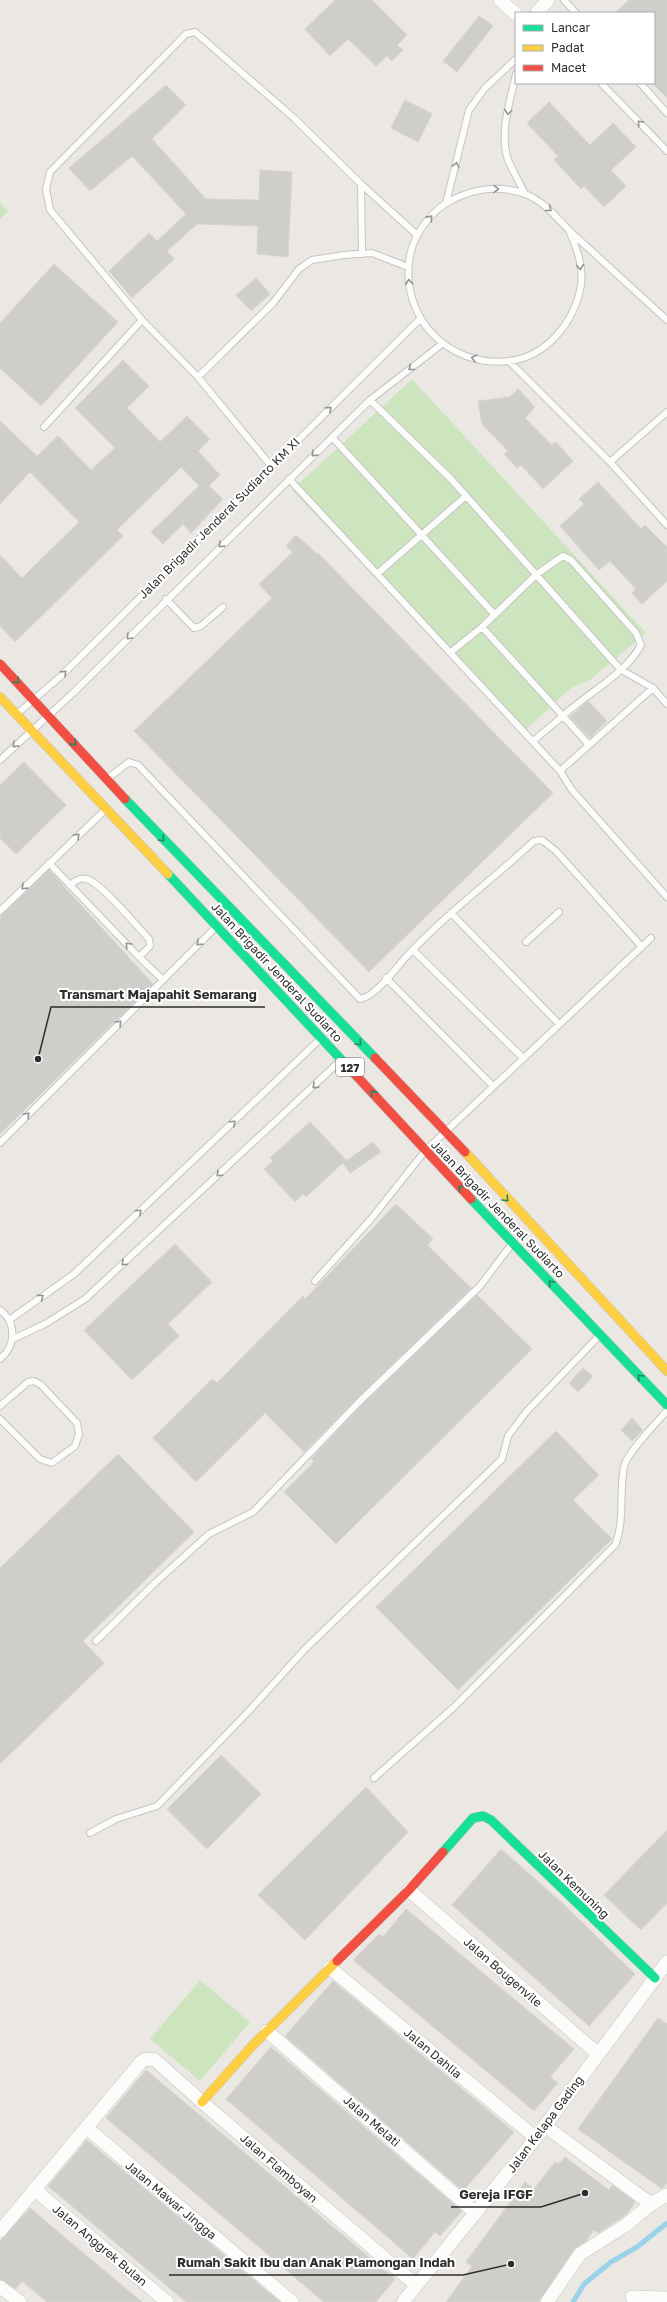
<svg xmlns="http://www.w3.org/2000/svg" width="667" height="2302" font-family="'Golos Text',sans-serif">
<rect width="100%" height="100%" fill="#ebe8e4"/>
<path fill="#cde5bf" d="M 0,203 L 8,211 L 0,219 Z
M 412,379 L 646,633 L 590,680 L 571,688 L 522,733 L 292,490 Z
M 200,1980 L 250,2022 L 200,2081 L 150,2039 Z"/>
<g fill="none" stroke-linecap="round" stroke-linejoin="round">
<path stroke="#9ad2e9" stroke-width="5" d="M 573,2302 L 584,2284 L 611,2262 L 637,2247 L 667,2223"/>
</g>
<path fill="#d0cecb" stroke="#d6d4d0" d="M 335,0 L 372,0 L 407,35 L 397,45 L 403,50 L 392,61 L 387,56 L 376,66 L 348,39 L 330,56 L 305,29 Z
M 629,0 L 667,0 L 667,98 L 654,85 L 654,13 L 615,13 Z
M 479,16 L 493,26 L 457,72 L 443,61 Z
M 166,85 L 186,105 L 152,139 L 206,199 L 259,200 L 260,170 L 292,172 L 288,257 L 257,254 L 258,226 L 197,224 L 167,251 L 174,259 L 132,298 L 109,271 L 149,233 L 157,241 L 186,214 L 132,156 L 90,191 L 69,168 Z
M 405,100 L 432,114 L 418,142 L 391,128 Z
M 549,102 L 590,145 L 613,123 L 636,147 L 611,170 L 626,186 L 604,207 L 584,186 L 581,189 L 554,160 L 558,156 L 527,123 Z
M 54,264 L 118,322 L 41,406 L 0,368 L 0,323 Z
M 256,278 L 270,294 L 251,311 L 236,295 Z
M 123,360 L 149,386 L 127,408 L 160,442 L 187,416 L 210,439 L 198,451 L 220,475 L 209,486 L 223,499 L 191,533 L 183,524 L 163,544 L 151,532 L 199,486 L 181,467 L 117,530 L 123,536 L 15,642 L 0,626 L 0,555 L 22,578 L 79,522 L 30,472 L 0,504 L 0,421 L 37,456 L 58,436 L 91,470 L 115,448 L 75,408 Z
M 518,389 L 535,407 L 525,418 L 552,445 L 556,442 L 573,461 L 543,489 L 521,465 L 517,468 L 504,454 L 508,451 L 482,424 L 478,401 L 510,397 Z
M 598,482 L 641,529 L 645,525 L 667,547 L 667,581 L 642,604 L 632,593 L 636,589 L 610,561 L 599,570 L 560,526 L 584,504 L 579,499 Z
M 296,535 L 317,554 L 318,553 L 553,793 L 369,972 L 134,731 L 272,598 L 259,584 L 293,552 L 286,546 Z
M 588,701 L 607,721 L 590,738 L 570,717 Z
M 24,762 L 66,805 L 16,854 L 0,838 L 0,785 Z
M 49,870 L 153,984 L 0,1134 L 0,917 Z
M 310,1122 L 346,1160 L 306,1197 L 303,1194 L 295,1202 L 264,1169 L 273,1161 L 270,1158 Z
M 373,1142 L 381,1152 L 350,1173 L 343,1163 Z
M 396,1204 L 433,1239 L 427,1245 L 471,1288 L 356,1399 L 304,1452 L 265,1413 L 196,1482 L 153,1438 L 212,1379 L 217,1383 L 303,1296 L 305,1299 Z
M 175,1244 L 212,1282 L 168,1324 L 179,1336 L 132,1380 L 84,1330 Z
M 477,1295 L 532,1349 L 336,1544 L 284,1492 L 314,1462 L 311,1459 L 362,1405 Z
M 583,1368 L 593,1376 L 578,1392 L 569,1383 Z
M 632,1418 L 643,1430 L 632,1441 L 621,1430 Z
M 556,1431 L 599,1475 L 573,1500 L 612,1539 L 458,1690 L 376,1607 Z
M 118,1454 L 194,1532 L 83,1641 L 104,1663 L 0,1764 L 0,1568 Z
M 221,1755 L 261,1794 L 207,1849 L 167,1809 Z
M 366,1787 L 408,1832 L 305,1940 L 258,1895 Z
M 667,1830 L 667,1903 L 641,1930 L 604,1895 Z
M 501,1849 L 559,1900 L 635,1974 L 589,2026 L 452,1905 Z
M 406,1909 L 574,2049 L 550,2077 L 558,2083 L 534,2111 L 353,1960 L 379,1934 L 383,1937 Z
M 333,1981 L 514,2132 L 463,2191 L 285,2036 Z
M 658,2018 L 667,2024 L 667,2183 L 662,2189 L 578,2129 Z
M 271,2047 L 462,2211 L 440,2236 L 435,2232 L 413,2259 L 226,2099 Z
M 146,2070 L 395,2279 L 376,2302 L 324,2302 L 106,2118 Z
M 87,2140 L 100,2151 L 280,2302 L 186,2302 L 48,2186 Z
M 565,2157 L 609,2190 L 612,2185 L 635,2202 L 627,2214 L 598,2233 L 594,2230 L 586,2241 L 574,2249 L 539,2302 L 446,2302 L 472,2266 L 466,2262 L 525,2182 L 534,2189 L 555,2162 L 559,2164 Z
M 30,2208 L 94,2262 L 142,2302 L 47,2302 L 22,2281 L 16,2289 L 0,2279 L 0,2241 Z"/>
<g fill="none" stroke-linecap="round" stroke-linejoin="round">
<defs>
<path id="lane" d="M 564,0 L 576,13
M 516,74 C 510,101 499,133 508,160 C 513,172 520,183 525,194
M 601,83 L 667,151
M 640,83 L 667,113
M 361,184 L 362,254
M 446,203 L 469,110 L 485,88 L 516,59
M 569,230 C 576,247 584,266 581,285 C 575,321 547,357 509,361 C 447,368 399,316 410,255 C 415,232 432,210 452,200 C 475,188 501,185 525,194 C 546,202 558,220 574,235 C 605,263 636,292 667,320
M 509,361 L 610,462 L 667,525
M 198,377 L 273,303 L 299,269 L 312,260 L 344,255 L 372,253 L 408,267
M 370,400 L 451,479 L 620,669 L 653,688 L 667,704
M 44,427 L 142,320
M 332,437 L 495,615
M 610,462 L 667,412
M 271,466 L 198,377 L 142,320 L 50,210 L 46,189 L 50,172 L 186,34 L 195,32 L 294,118 L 361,184 L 417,235
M 289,479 L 560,771
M 563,556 L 571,560 L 636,633 L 641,645 C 625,675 587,693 563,716 L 482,627 L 537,574 Z
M 377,574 L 466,496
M 166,599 L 194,628 L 201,626 L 223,607
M 451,652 L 482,627
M 653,688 L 560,771 L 572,790 L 667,897
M 18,713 L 61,676 L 420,319
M 533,741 L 563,716 L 589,745
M 0,760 L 73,693 L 370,400 L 442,344
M 108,778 L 129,762 L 138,765 L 360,999 C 376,996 395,969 406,957 C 446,914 492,880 534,841 L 542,840 L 556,851 L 642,947
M 49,863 L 139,957 L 150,946 L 149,939 C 137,926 101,883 87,879 C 80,877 75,881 70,885
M 0,911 L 105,810
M 451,913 L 559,1024
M 526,942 L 559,912
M 413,950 L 523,1058
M 139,957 L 162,979
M 386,978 L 493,1086
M 0,1143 L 215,928
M 315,1281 L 371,1219 L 425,1151 L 651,938
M 0,1310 C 17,1323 16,1346 0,1359
M 9,1320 L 74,1274 L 319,1040
M 13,1339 L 45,1324 L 85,1299 L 339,1062
M 0,1406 L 28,1382 L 34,1381 L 41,1385 L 77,1423 L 79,1434 L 75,1446 L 52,1463 L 40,1459 L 0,1419
M 96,1641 L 156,1582 L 209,1534 L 253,1512 L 359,1402 L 480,1286 L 511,1245
M 374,1778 L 454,1707 L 615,1545 C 625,1521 619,1492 624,1467 C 626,1454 657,1422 667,1411
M 90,1833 L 116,1819 L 157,1806 L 248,1712 L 305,1649 L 502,1459 L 508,1436 L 527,1411 L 598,1337"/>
<path id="street" d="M 500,0 L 516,14
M 537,13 L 548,0
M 409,1890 L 598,2054
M 330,1968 L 536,2138
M 267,2031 L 476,2213
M 545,2126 L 651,2204 L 667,2195
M 87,2128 L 292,2302
M 34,2189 L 167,2302
M 0,2231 L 141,2062 L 146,2059 L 155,2060 L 202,2102 L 416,2285
M 0,2287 L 20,2302
M 632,2297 L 667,2298
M 403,2302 L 536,2138 L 667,1962
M 547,2302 L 580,2254 L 626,2225 L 651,2204"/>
<path id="fast" d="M 125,799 L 375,1058
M 168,874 L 351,1070
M 471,1199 L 667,1405
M 443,1852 L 473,1818 L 483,1816 L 491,1820 L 655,1978"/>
<path id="slow" d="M 0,697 L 168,874
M 465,1152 L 667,1371
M 202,2102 L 252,2046 L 337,1961"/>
<path id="jam" d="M 0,664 L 125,799
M 375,1058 L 465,1152
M 351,1070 L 471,1199
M 337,1961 L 409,1890 L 443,1852"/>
</defs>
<use href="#lane" stroke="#c5c4c4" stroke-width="8"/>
<use href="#street" stroke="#c5c4c4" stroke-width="14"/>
<use href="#fast" stroke="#c5c4c4" stroke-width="10"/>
<use href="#slow" stroke="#c5c4c4" stroke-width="10"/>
<use href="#jam" stroke="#c5c4c4" stroke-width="10"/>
<use href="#lane" stroke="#fcfcfb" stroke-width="6"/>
<use href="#street" stroke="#fcfcfb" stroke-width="13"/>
<use href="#fast" stroke="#16e098" stroke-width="9"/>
<use href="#slow" stroke="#ffcf43" stroke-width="9"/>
<use href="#jam" stroke="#f24e42" stroke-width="9"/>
</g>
<defs><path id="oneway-chevron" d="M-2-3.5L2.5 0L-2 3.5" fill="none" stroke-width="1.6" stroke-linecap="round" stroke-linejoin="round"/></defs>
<g stroke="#949494">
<use href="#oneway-chevron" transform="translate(508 112) rotate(98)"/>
<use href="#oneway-chevron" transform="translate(640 123) rotate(-134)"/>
<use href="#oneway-chevron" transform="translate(456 165) rotate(-76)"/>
<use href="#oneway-chevron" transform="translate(496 189) rotate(1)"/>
<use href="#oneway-chevron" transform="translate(549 209) rotate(39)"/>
<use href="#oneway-chevron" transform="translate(430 218) rotate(-48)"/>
<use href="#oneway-chevron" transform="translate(580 267) rotate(86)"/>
<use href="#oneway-chevron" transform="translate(409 282) rotate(-94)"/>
<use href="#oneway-chevron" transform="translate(474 358) rotate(-166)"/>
<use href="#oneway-chevron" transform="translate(411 368) rotate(142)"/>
<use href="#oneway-chevron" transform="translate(329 409) rotate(-44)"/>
<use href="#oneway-chevron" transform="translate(314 454) rotate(136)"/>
<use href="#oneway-chevron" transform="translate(221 545) rotate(136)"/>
<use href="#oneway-chevron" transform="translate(129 637) rotate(135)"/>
<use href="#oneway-chevron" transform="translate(64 673) rotate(-44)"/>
<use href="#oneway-chevron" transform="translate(15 745) rotate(134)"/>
<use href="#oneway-chevron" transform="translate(77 836) rotate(-46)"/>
<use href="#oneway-chevron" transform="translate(24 887) rotate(136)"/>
<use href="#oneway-chevron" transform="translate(199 943) rotate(138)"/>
<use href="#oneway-chevron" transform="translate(128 945) rotate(-133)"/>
<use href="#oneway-chevron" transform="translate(119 1023) rotate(-45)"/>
<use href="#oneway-chevron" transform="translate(315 1086) rotate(136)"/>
<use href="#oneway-chevron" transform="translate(27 1115) rotate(-45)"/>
<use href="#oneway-chevron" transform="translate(233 1123) rotate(-43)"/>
<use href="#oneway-chevron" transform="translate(219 1174) rotate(137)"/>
<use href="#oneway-chevron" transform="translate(139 1212) rotate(-43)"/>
<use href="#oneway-chevron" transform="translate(124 1263) rotate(137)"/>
<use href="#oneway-chevron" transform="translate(41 1297) rotate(-36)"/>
</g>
<g stroke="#228662">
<use href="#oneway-chevron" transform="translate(17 681) rotate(45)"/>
<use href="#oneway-chevron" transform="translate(74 743) rotate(48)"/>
<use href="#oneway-chevron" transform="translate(162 839) rotate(46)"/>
<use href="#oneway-chevron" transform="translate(359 1043) rotate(46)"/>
<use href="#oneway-chevron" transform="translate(373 1093) rotate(-132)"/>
<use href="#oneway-chevron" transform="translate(461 1188) rotate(-134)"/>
<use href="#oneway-chevron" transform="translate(506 1199) rotate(47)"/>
<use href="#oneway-chevron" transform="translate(551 1283) rotate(-134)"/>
<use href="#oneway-chevron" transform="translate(640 1377) rotate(-133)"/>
</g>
<g text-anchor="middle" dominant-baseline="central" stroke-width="4" stroke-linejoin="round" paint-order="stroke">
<rect fill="#fff" stroke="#6c6c6c" stroke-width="1" x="336" y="1058" width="28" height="18" rx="3"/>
<g font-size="11" font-weight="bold" fill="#2d2d2d">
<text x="350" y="1067">127</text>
</g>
<g font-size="12" fill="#2d2d2d" stroke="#fff">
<text transform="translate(219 518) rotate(-45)">Jalan Brigadir Jenderal Sudiarto KM XI</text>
<text transform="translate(277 972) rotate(47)">Jalan Brigadir Jenderal Sudiarto</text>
<text transform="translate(498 1209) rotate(46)">Jalan Brigadir Jenderal Sudiarto</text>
<text transform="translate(574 1884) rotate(44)">Jalan Kemuning</text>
<text transform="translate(503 1972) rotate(41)">Jalan Bougenvile</text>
<text transform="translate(433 2053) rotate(40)">Jalan Dahlia</text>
<text transform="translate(372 2121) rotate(41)">Jalan Melati</text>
<text transform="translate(545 2124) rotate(-53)">Jalan Kelapa Gading</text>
<text transform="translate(279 2168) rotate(41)">Jalan Flamboyan</text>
<text transform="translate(171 2200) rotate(40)">Jalan Mawar Jingga</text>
<text transform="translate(100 2245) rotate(40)">Jalan Anggrek Bulan</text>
</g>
</g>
<path fill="none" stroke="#2d2d2d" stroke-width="1.5" d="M38 1059L51 1007H265M585 2193L541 2207H451M511 2264L463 2275H169"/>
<g fill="#2d2d2d" stroke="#fff" stroke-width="1.5">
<circle cx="38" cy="1059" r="4"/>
<circle cx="585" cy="2193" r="4"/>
<circle cx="511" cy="2264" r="4"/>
</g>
<g font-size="13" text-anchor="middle" font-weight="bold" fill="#2d2d2d" stroke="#fff" stroke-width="4" stroke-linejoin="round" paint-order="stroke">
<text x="158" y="999">Transmart Majapahit Semarang</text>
<text x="496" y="2199">Gereja IFGF</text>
<text x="316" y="2267">Rumah Sakit Ibu dan Anak Plamongan Indah</text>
</g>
<rect x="515" y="12" width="140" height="72" fill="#ffffff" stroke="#ababab"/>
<rect x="523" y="25" width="20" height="6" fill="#16e098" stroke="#ababab"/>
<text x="551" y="32" font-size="12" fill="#2d2d2d">Lancar</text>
<rect x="523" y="45" width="20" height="6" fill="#ffcf43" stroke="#ababab"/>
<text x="551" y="52" font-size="12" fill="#2d2d2d">Padat</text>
<rect x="523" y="65" width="20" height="6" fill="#f24e42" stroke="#ababab"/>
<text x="551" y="72" font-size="12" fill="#2d2d2d">Macet</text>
</svg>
